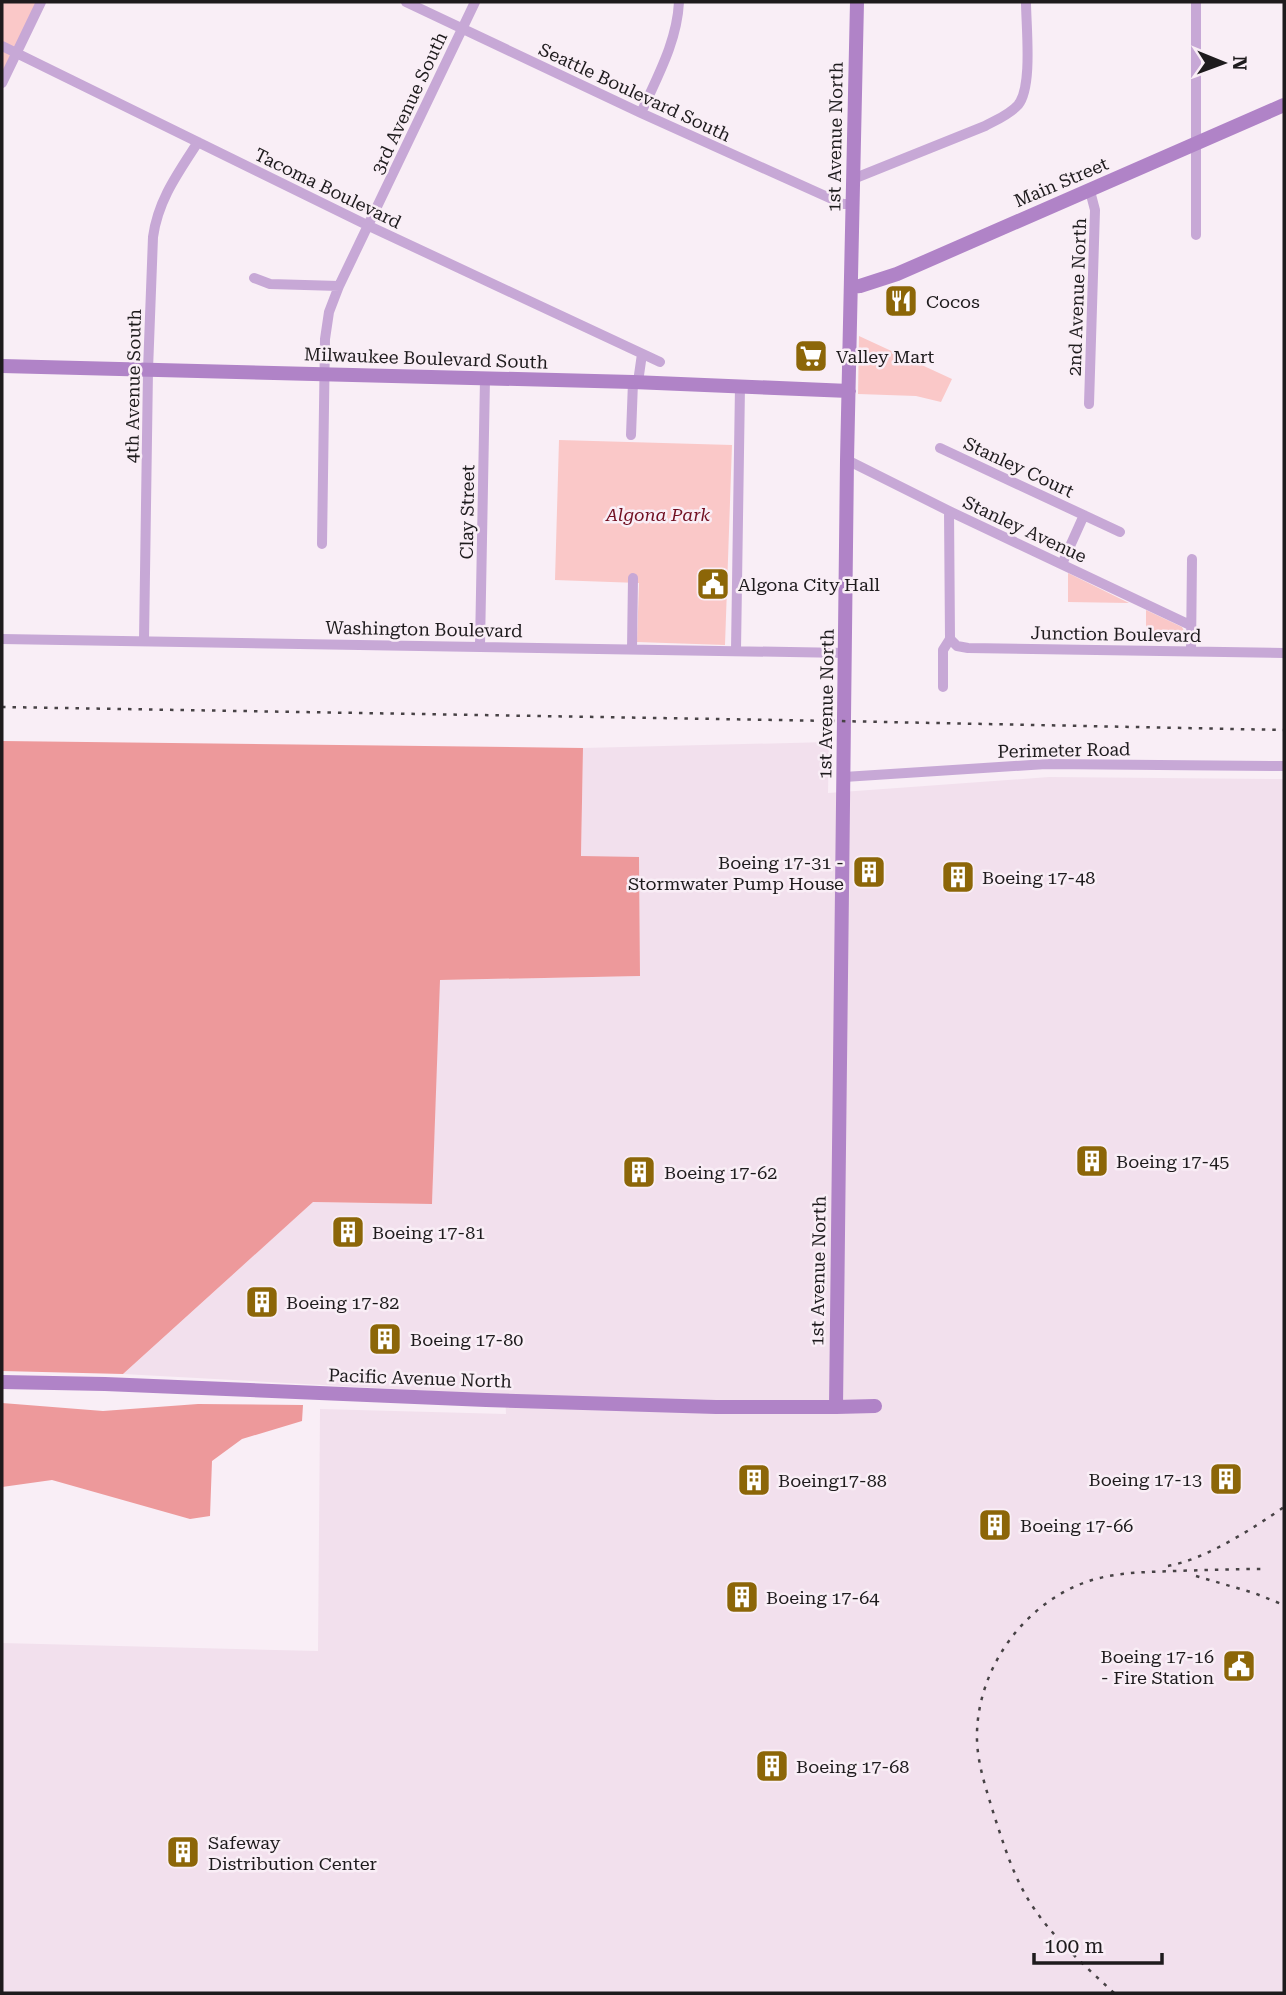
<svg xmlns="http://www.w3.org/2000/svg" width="1286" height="1995" font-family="'Roboto Serif',serif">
<rect width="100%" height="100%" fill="#f9eef6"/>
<path fill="#f2e0ed" d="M 829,742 L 828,793 L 1049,777 L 1284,779 L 1284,1993 L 2,1993 L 2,1643 L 318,1651 L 320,1409 L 506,1414 L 505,1395 L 123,1374 L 313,1202 L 432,1204 L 439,980 L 640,976 L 639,857 L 581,857 L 583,748 Z"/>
<path fill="#fac8c8" d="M 2,2 L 41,2 L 2,79 Z
M 859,336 L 952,379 L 941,402 L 916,396 L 858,394 Z
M 559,440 L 732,445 L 725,645 L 637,642 L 639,583 L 555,580 Z
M 1068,573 L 1129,603 L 1068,602 Z
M 1146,610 L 1182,627 L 1184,631 L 1182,641 L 1146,642 Z"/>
<path fill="#ed999b" d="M 2,741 L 583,748 L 581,856 L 639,857 L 640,976 L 440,980 L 432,1204 L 313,1202 L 123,1374 L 2,1371 Z
M 2,1403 L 103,1411 L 198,1404 L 303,1405 L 302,1421 L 242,1439 L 212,1461 L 210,1516 L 190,1519 L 52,1480 L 2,1487 Z"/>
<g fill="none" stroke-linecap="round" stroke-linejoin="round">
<path stroke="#c7a8d6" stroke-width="10" d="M 406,2 L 641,113 L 843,204 L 852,204
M 2,46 L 369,226 L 660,362
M 2,83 L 41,2
M 641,113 C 657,77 677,42 679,2
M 853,179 L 985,126 C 996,120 1009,115 1018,105 C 1033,87 1026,26 1026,2
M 1196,235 L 1196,2
M 254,278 L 270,284 L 339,286
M 638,382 L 642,354
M 1089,404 L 1095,210 L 1090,191
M 631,435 L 633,382
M 940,448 L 1120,532
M 847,460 L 949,511 L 1190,625
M 322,544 L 325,339 L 329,312 L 339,286 L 475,2
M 1062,564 L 1084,515
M 2,639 L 846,653
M 950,639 L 957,646 L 968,648 L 1284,653
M 144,641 L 148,370 L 153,237 C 158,200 178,173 198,142
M 480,646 L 485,379
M 632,649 L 633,578
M 736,650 L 740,386
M 1191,651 L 1192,559
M 943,687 L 943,650 L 950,639 L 949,511
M 844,777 L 1046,764 L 1284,766"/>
<path stroke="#b083c7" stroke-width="14" d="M 851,287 L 860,286 L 897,274 L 1284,105
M 2,366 L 633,382 L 849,391
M 2,1382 L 105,1384 L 486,1400 L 716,1407 L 836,1407 L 875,1406
M 836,1407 L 847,460 L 857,2"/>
<path stroke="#474245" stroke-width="2.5" stroke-dasharray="3.5 7" stroke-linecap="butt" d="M 2,707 L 836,721 L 1284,730
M 1168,1566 C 1206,1559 1252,1529 1284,1507
M 1196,1576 L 1254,1593 L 1284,1605
M 1114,1993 C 1082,1963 1047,1933 1025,1894 C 1011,1869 1003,1842 994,1815 C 986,1788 976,1761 977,1732 C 979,1665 1027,1600 1092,1580 C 1119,1572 1148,1572 1176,1571 C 1205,1570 1233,1569 1261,1569"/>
</g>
<defs>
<symbol id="restaurant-square" viewBox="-11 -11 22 22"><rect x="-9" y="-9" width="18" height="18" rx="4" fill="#8c6608" stroke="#f9eef6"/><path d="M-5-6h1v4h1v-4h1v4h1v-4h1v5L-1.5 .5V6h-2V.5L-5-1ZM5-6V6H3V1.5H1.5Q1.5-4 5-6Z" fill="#fff"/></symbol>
<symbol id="supermarket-square" viewBox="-11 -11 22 22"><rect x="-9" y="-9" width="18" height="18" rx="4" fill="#8c6608" stroke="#f9eef6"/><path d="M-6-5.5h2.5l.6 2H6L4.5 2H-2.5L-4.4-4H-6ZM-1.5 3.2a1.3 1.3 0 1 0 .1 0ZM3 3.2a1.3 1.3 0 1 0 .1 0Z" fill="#fff"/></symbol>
<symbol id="civic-square" viewBox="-11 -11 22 22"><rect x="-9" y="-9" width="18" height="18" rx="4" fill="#8c6608" stroke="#f9eef6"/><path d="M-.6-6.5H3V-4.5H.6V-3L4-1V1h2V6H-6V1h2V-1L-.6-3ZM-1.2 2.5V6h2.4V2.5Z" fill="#fff"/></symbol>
<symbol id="building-square" viewBox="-11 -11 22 22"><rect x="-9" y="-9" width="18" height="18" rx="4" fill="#8c6608" stroke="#f9eef6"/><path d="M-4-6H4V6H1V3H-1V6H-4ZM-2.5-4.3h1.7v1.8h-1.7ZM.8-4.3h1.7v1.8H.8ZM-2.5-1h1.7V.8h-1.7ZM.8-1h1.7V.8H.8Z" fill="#fff"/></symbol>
</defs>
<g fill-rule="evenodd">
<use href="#restaurant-square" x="882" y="282" width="38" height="38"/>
<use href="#supermarket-square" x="792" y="337" width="38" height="38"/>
<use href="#civic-square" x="694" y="565" width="38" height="38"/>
<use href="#building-square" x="850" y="853" width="38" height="38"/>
<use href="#building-square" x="939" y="858" width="38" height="38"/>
<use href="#building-square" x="1073" y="1142" width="38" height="38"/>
<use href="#building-square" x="620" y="1153" width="38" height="38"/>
<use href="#building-square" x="329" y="1213" width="38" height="38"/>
<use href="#building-square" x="243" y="1283" width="38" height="38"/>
<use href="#building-square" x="366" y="1320" width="38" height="38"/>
<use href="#building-square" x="1207" y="1460" width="38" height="38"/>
<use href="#building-square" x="735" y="1461" width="38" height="38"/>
<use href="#building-square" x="976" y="1506" width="38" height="38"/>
<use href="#building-square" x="723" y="1578" width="38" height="38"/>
<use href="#civic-square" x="1220" y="1647" width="38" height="38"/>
<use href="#building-square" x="753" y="1747" width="38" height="38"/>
<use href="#building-square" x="164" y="1833" width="38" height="38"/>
</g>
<g text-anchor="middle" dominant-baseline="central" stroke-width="5" stroke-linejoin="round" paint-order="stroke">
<g font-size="18" fill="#1e1b1d" stroke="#f9eef6">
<text transform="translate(635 92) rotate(25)">Seattle Boulevard South</text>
<text transform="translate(409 103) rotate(-65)">3rd Avenue South</text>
<text transform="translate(835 137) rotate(-89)">1st Avenue North</text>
<text transform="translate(1061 182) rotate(-23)">Main Street</text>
<text transform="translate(328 188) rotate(26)">Tacoma Boulevard</text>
<text transform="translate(1077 297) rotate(-88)">2nd Avenue North</text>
<text transform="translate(426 358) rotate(2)">Milwaukee Boulevard South</text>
<text transform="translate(133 386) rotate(-89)">4th Avenue South</text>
<text transform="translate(1019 467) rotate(25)">Stanley Court</text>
<text transform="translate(467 512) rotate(-89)">Clay Street</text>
<text transform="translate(1025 529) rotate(25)">Stanley Avenue</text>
<text transform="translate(424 629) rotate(1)">Washington Boulevard</text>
<text transform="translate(1116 634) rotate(1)">Junction Boulevard</text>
<text transform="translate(826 704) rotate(-89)">1st Avenue North</text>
<text transform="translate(1064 750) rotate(-1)">Perimeter Road</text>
<text transform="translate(818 1271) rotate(-89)">1st Avenue North</text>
<text transform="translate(420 1378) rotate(2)">Pacific Avenue North</text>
</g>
<g font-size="18" fill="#1e1b1d" stroke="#f9eef6" text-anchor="start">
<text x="926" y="301">Cocos</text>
<text x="836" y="356">Valley Mart</text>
<text x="738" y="584">Algona City Hall</text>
<text x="844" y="862" text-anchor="end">Boeing 17-31 -<tspan x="844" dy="21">Stormwater Pump House</tspan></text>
<text x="982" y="877">Boeing 17-48</text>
<text x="1116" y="1161">Boeing 17-45</text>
<text x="664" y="1172">Boeing 17-62</text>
<text x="372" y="1232">Boeing 17-81</text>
<text x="286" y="1302">Boeing 17-82</text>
<text x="410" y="1339">Boeing 17-80</text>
<text x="1202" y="1479" text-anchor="end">Boeing 17-13</text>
<text x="778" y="1480">Boeing17-88</text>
<text x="1020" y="1525">Boeing 17-66</text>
<text x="766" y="1597">Boeing 17-64</text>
<text x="1214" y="1656" text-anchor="end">Boeing 17-16<tspan x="1214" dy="21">- Fire Station</tspan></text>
<text x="796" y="1766">Boeing 17-68</text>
<text x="208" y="1842">Safeway<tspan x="208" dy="21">Distribution Center</tspan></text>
</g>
<g font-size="18" font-style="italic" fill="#710f21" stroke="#f9eef6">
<text x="658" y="514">Algona Park</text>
</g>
</g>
<rect width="1286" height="1995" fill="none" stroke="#1e1b1d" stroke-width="7"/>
<g transform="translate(1223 63) rotate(91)" stroke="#f9eef6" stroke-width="5" paint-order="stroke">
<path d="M0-5L12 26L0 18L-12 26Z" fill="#1e1b1d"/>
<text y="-10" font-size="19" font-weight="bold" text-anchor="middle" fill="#1e1b1d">N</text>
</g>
<path d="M1034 1953v10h128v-10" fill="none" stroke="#1e1b1d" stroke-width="3.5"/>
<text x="1044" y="1953" font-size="21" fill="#1e1b1d" stroke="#f9eef6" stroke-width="5" paint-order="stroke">100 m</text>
</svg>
